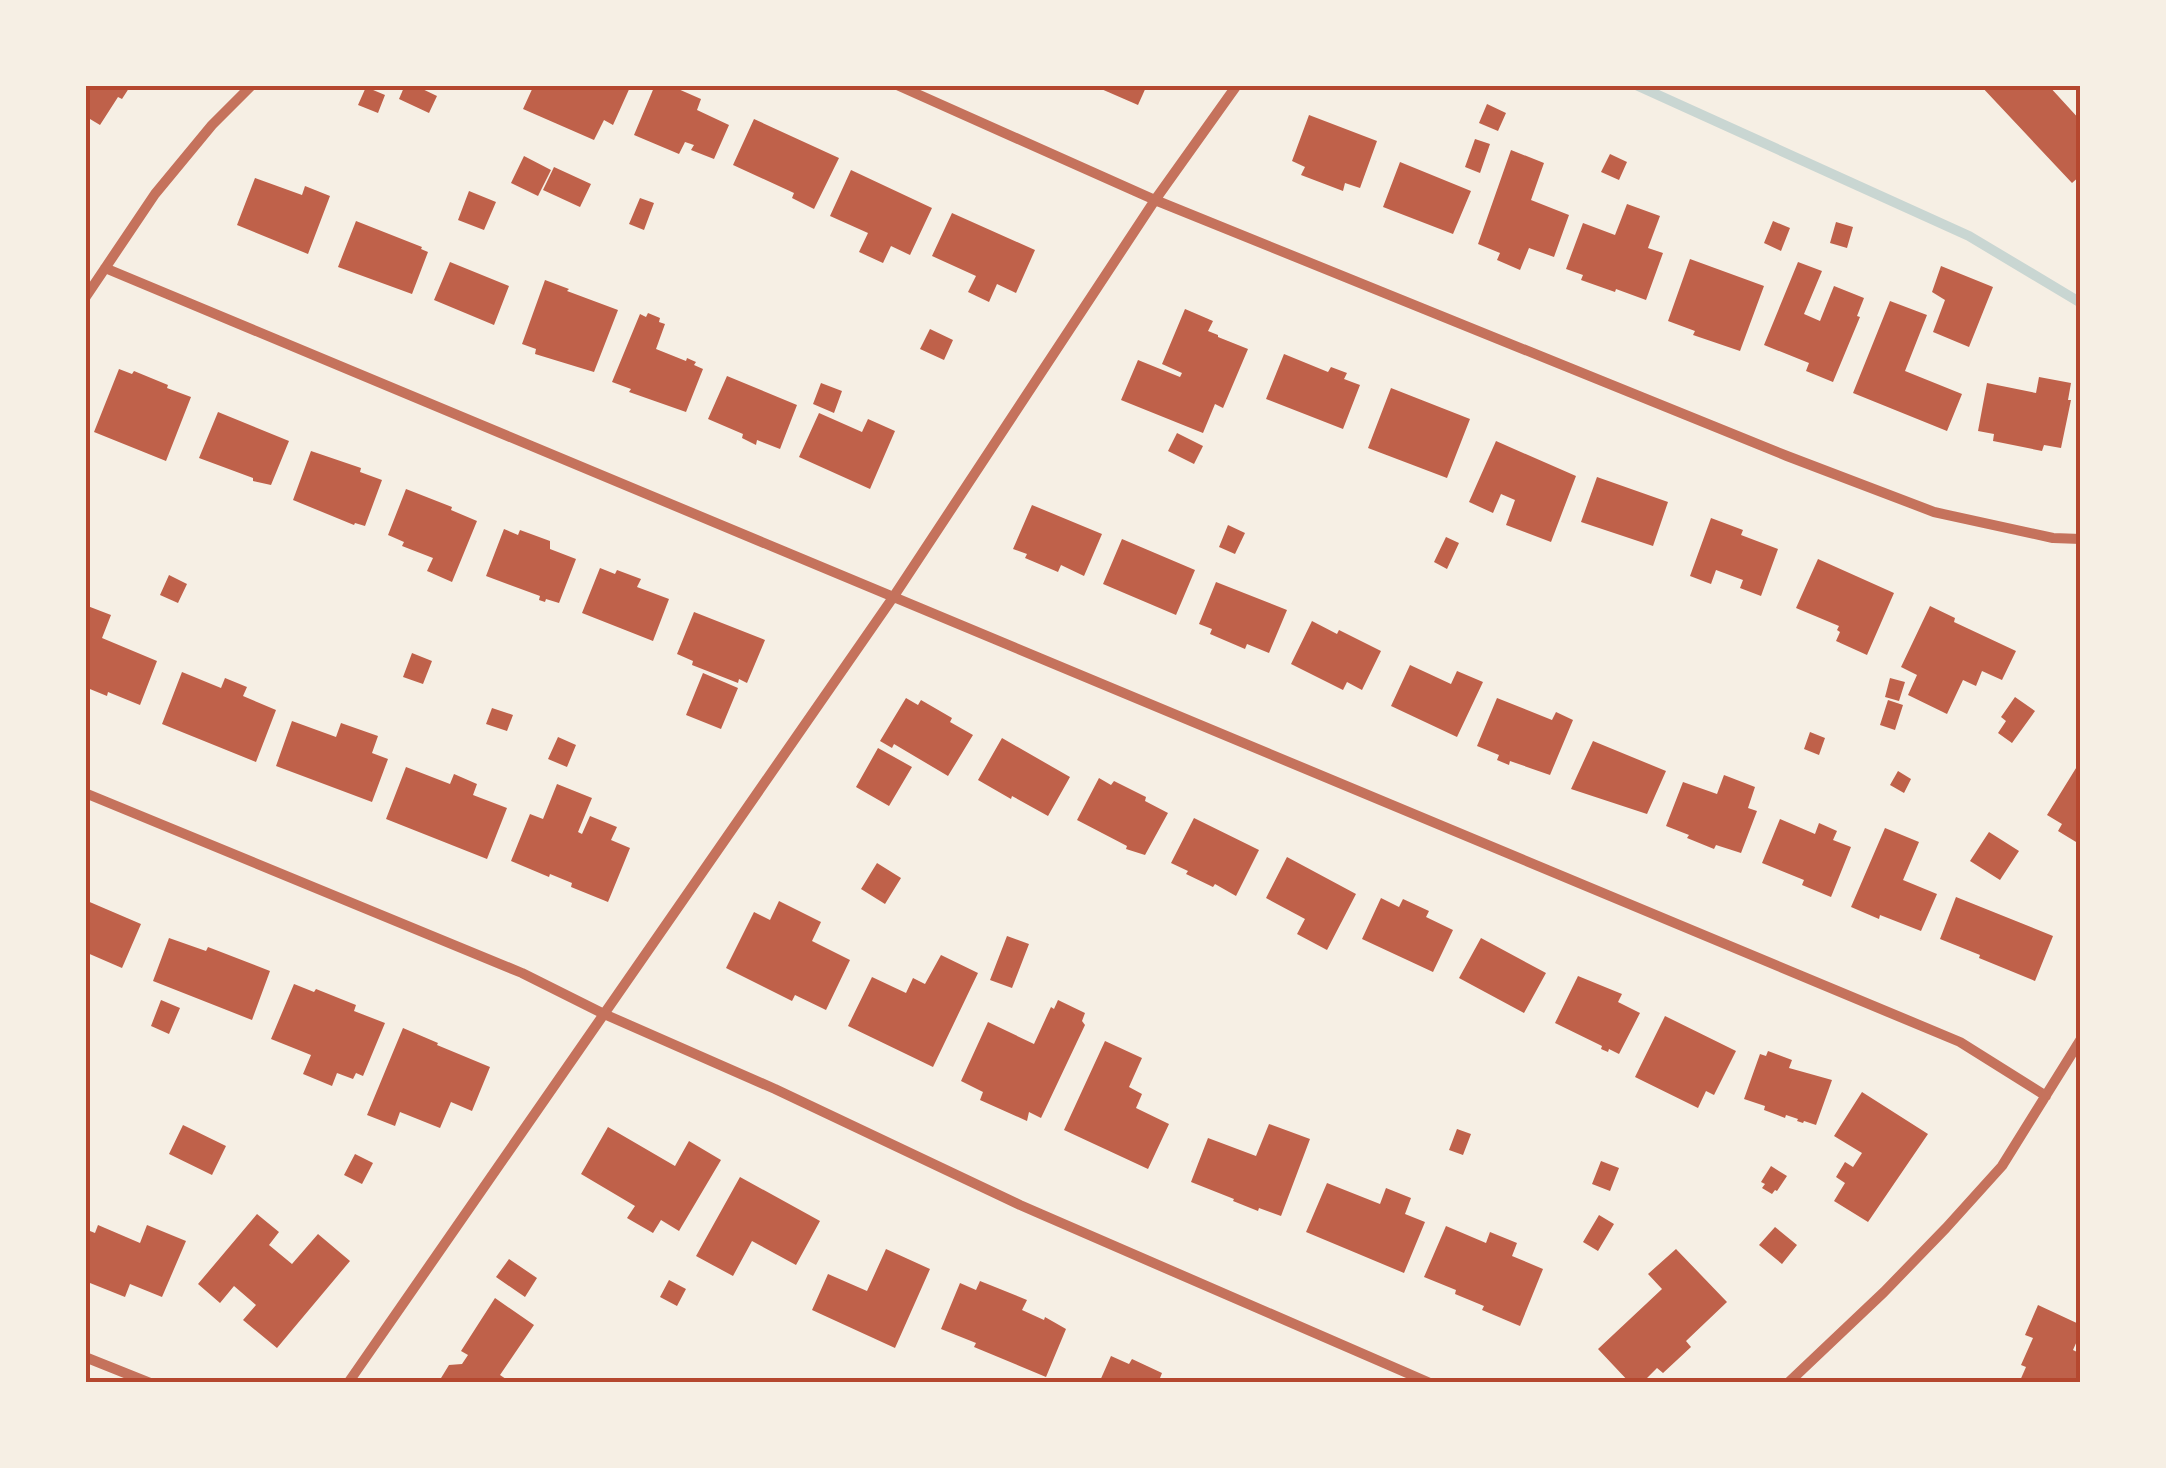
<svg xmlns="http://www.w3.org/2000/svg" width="2166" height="1468" font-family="Spectral,serif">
<rect width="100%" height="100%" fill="#f6efe4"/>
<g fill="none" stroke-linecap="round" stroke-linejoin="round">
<path stroke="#c9d6d2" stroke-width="10" d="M 1636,85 L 1969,236 L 2081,303"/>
</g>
<path fill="#bf614a" d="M 85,85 L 131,85 L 122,99 L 118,97 L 100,125 L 85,116 Z
M 405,85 L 414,85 L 437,96 L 429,113 L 399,99 Z
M 534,85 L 631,85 L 613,125 L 604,120 L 594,140 L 523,109 Z
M 655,85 L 669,85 L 701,99 L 697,110 L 729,125 L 714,159 L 691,150 L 694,145 L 685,142 L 679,154 L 634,135 Z
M 1092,85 L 1147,85 L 1138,105 Z
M 1980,85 L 2048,85 L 2081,121 L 2081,175 L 2072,183 Z
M 366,87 L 385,95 L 378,113 L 358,105 Z
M 1487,104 L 1506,113 L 1498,131 L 1479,123 Z
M 1309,115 L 1377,141 L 1360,188 L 1345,183 L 1343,191 L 1301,175 L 1305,167 L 1292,161 Z
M 754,119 L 839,158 L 814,209 L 792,198 L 794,193 L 733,165 Z
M 1475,139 L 1490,144 L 1480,173 L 1465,167 Z
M 1511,150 L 1544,163 L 1531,200 L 1569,215 L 1554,257 L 1529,248 L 1520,270 L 1497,260 L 1500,253 L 1478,244 Z
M 1610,154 L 1627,162 L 1619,180 L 1601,172 Z
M 524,156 L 551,170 L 538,196 L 511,183 Z
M 1400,162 L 1471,191 L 1453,234 L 1383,207 Z
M 554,167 L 591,184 L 580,207 L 543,190 Z
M 851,170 L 932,208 L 910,255 L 891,246 L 883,263 L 859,252 L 868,233 L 830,216 Z
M 255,178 L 302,195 L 305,186 L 330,196 L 308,254 L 237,225 Z
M 469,191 L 496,202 L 484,230 L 458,220 Z
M 640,198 L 654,203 L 644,230 L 629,224 Z
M 1627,204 L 1660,216 L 1648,248 L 1663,253 L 1646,300 L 1616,289 L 1615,292 L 1581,280 L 1583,275 L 1566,269 L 1583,223 L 1615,235 Z
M 952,213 L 1035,250 L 1016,293 L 997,284 L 989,302 L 968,292 L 976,276 L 932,256 Z
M 356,221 L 422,247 L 421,249 L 428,252 L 412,294 L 338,267 Z
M 1773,221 L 1790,228 L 1781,251 L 1764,243 Z
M 1836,222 L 1853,227 L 1847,248 L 1830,243 Z
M 1690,259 L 1764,286 L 1740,351 L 1693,335 L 1695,331 L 1668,321 Z
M 450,262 L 509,286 L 494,325 L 434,300 Z
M 1798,262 L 1822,271 L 1804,314 L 1820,321 L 1834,286 L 1864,298 L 1857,316 L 1860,317 L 1833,382 L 1806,371 L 1809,363 L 1764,345 Z
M 1941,266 L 1993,287 L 1969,347 L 1933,332 L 1945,300 L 1932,292 Z
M 545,280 L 569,289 L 567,291 L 618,310 L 594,372 L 535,354 L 536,349 L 522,344 Z
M 1890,301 L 1927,315 L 1905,371 L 1962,394 L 1947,431 L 1853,393 Z
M 1185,309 L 1213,321 L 1208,331 L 1218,335 L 1218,337 L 1248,349 L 1223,408 L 1215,404 L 1203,433 L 1121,400 L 1138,360 L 1180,377 L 1182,373 L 1162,364 Z
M 648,313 L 660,318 L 659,322 L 665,324 L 656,349 L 686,361 L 687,358 L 696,362 L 694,365 L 703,369 L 686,412 L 629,392 L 631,389 L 612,382 L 640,314 L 646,317 Z
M 930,329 L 953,340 L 944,360 L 920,349 Z
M 1284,354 L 1328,372 L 1331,367 L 1347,373 L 1344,379 L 1360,385 L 1343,429 L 1266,399 Z
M 119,369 L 132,374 L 134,371 L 168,385 L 167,388 L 191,397 L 166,461 L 94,432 Z
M 727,376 L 797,405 L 780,449 L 757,440 L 756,445 L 742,438 L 743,434 L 708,419 Z
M 2039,377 L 2071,383 L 2068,400 L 2071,400 L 2061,448 L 2044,445 L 2042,451 L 1993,441 L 1994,434 L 1978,431 L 1987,383 L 2036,393 Z
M 821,383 L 842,391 L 834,413 L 813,404 Z
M 1391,388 L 1470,419 L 1447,478 L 1368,448 Z
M 218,412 L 289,441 L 271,485 L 253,481 L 253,478 L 199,458 Z
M 819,413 L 862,432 L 868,419 L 895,431 L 870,489 L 799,457 Z
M 1177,433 L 1203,446 L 1194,464 L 1168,451 Z
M 1496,441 L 1576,476 L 1551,542 L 1506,525 L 1515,500 L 1501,494 L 1493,513 L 1469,502 Z
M 311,451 L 361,468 L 360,472 L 382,480 L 365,526 L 355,523 L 354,525 L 293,500 Z
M 1597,477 L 1668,502 L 1653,546 L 1581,522 Z
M 406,489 L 452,507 L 451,510 L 477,521 L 452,582 L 427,571 L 433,558 L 402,546 L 404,542 L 388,535 Z
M 1032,505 L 1102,534 L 1084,576 L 1061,565 L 1058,572 L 1025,558 L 1027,554 L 1013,549 Z
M 1711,518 L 1743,530 L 1741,535 L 1778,549 L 1761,596 L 1740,588 L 1743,580 L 1716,570 L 1711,584 L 1690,576 Z
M 1228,525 L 1245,533 L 1235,554 L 1219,547 Z
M 504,529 L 518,535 L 520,530 L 550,541 L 550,549 L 576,559 L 559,603 L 546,599 L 545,602 L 539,600 L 540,596 L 486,576 Z
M 1446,537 L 1459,543 L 1447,569 L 1434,562 Z
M 1122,539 L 1195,570 L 1176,615 L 1103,584 Z
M 1818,559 L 1894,593 L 1867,655 L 1836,641 L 1840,632 L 1837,630 L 1839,626 L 1796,608 Z
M 600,568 L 615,574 L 617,570 L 641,579 L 637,587 L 669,599 L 653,641 L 582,613 Z
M 169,575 L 187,584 L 178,603 L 160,595 Z
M 1216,582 L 1287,610 L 1269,653 L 1247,644 L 1245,649 L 1210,634 L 1212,629 L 1199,624 Z
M 85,605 L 111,615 L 102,638 L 157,661 L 140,705 L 108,692 L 107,696 L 85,687 Z
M 1930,606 L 1955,618 L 1954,622 L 2016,651 L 2002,680 L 1982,671 L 1976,686 L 1963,680 L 1947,714 L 1908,695 L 1917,675 L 1901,667 Z
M 694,612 L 765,640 L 747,683 L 739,679 L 738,683 L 692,665 L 693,661 L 677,654 Z
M 1312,621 L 1337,634 L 1339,630 L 1381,651 L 1362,690 L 1347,682 L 1343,690 L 1291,664 Z
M 412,653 L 432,661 L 423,684 L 403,677 Z
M 1410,665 L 1451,684 L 1457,671 L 1483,682 L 1457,737 L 1391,706 Z
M 182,672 L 221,688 L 225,678 L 247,687 L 243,696 L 276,710 L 256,762 L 162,724 Z
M 703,673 L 738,688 L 721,729 L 686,715 Z
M 1890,678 L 1905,682 L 1899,701 L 1885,697 Z
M 2015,697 L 2035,711 L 2012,743 L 1998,733 L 2006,721 L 2001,717 Z
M 906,698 L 918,705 L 921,700 L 952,718 L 950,722 L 973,735 L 948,776 L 894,744 L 892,748 L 880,741 Z
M 1497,698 L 1552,720 L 1556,712 L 1573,720 L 1550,775 L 1510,761 L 1509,765 L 1497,760 L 1499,755 L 1477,746 Z
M 1888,700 L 1903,705 L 1895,730 L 1880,725 Z
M 492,708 L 513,715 L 507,731 L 486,724 Z
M 292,721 L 336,737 L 341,723 L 378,736 L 372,753 L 388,759 L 372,802 L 276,766 Z
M 1810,732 L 1825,738 L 1819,755 L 1804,749 Z
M 558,737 L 576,745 L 567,767 L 548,759 Z
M 1002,738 L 1070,777 L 1048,816 L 1012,796 L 1011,799 L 978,780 Z
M 1593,741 L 1666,771 L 1647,814 L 1571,789 Z
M 878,748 L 912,767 L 889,806 L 856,787 Z
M 2081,760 L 2081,845 L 2058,831 L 2062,824 L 2047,815 Z
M 406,767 L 450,784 L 454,774 L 477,784 L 473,795 L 507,808 L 487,859 L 386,819 Z
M 1898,771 L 1911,779 L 1904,793 L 1890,785 Z
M 1724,775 L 1755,787 L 1748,808 L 1757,811 L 1741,853 L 1716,845 L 1714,849 L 1687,838 L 1689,835 L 1666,826 L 1683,782 L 1717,794 Z
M 1099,778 L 1111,785 L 1114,781 L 1146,797 L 1145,801 L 1168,813 L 1145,855 L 1126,849 L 1127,846 L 1077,820 Z
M 557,784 L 592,798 L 578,832 L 582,834 L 590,816 L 617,827 L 611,840 L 630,848 L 608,902 L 571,887 L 572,883 L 550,874 L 549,877 L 511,861 L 530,814 L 543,819 Z
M 1194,818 L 1259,850 L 1236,896 L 1215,884 L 1213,887 L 1186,874 L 1188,871 L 1171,863 Z
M 1780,819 L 1815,834 L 1819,823 L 1837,831 L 1833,840 L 1851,847 L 1831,897 L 1802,885 L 1804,880 L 1762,863 Z
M 1885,828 L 1919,842 L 1903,880 L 1937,894 L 1921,931 L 1880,915 L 1879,919 L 1851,907 Z
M 1989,832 L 2019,851 L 2000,880 L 1970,861 Z
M 1287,857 L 1356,894 L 1327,950 L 1297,934 L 1305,919 L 1266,898 Z
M 877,863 L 901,878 L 885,904 L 861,889 Z
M 1956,897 L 2053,936 L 2035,981 L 1979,958 L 1980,955 L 1940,939 Z
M 1381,898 L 1399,907 L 1403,899 L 1429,911 L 1426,917 L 1453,930 L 1433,972 L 1362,939 Z
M 85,900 L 141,924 L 122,968 L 85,952 Z
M 779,901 L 821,922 L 812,941 L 850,960 L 826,1010 L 795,995 L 792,1001 L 726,968 L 754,912 L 770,920 Z
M 1007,936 L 1029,944 L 1012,988 L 990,980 Z
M 169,938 L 206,951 L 208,947 L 270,971 L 252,1020 L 153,981 Z
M 1481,938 L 1546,973 L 1524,1013 L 1459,978 Z
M 941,955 L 978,973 L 933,1067 L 848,1026 L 872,977 L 906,993 L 913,978 L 925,984 Z
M 1578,976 L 1622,994 L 1618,1002 L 1640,1013 L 1619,1054 L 1609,1049 L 1608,1052 L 1601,1049 L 1602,1046 L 1555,1023 Z
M 294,984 L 314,992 L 316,989 L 356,1005 L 354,1011 L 385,1023 L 363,1076 L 356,1073 L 353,1079 L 337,1073 L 332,1086 L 303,1074 L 311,1055 L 271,1039 Z
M 161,1000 L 180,1008 L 169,1034 L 151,1026 Z
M 1058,1000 L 1085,1013 L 1082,1021 L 1085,1025 L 1041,1118 L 1029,1112 L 1027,1121 L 980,1100 L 983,1092 L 961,1081 L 988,1022 L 1034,1044 L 1051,1007 L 1054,1009 Z
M 1665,1016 L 1736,1051 L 1714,1095 L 1706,1091 L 1698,1108 L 1635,1077 Z
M 403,1028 L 438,1043 L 437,1045 L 490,1067 L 472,1111 L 451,1102 L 440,1128 L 400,1112 L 395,1126 L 367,1115 Z
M 1105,1041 L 1142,1058 L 1129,1087 L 1142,1094 L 1136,1108 L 1169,1124 L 1148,1169 L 1064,1130 Z
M 1768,1051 L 1792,1060 L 1789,1068 L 1832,1080 L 1816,1125 L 1804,1121 L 1803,1123 L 1797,1121 L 1798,1119 L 1786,1115 L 1785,1118 L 1764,1110 L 1765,1106 L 1744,1099 L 1760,1054 L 1766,1056 Z
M 1862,1092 L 1928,1134 L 1868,1222 L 1834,1201 L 1845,1183 L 1836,1177 L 1845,1162 L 1853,1167 L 1862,1153 L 1834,1136 Z
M 1269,1124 L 1310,1139 L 1281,1216 L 1259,1208 L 1258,1211 L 1233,1201 L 1234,1199 L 1191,1182 L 1208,1138 L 1256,1156 Z
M 183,1125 L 226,1146 L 212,1175 L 169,1154 Z
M 608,1127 L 675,1166 L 689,1141 L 721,1160 L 679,1231 L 661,1220 L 653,1233 L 627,1218 L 635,1206 L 581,1174 Z
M 1457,1129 L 1471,1134 L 1463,1155 L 1449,1150 Z
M 355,1154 L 373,1163 L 362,1184 L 344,1175 Z
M 1601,1161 L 1619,1168 L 1610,1191 L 1592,1184 Z
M 1771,1166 L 1787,1176 L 1777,1191 L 1775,1190 L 1772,1194 L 1762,1188 L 1765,1184 L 1761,1182 Z
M 740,1177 L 820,1221 L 796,1265 L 752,1241 L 733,1276 L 696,1256 Z
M 1327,1183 L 1380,1204 L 1386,1188 L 1411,1198 L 1405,1214 L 1425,1222 L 1404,1273 L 1306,1232 Z
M 257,1214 L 279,1232 L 269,1245 L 292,1264 L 318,1234 L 350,1261 L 277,1348 L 243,1320 L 256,1305 L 234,1286 L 220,1303 L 198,1284 Z
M 1599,1215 L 1614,1224 L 1598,1251 L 1583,1242 Z
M 98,1225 L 140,1243 L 147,1225 L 186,1241 L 162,1297 L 130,1284 L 125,1297 L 85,1281 L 85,1229 L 95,1233 Z
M 1446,1226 L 1486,1243 L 1490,1232 L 1517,1243 L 1512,1256 L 1543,1269 L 1520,1326 L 1482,1310 L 1484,1306 L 1455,1294 L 1456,1290 L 1424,1277 Z
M 1775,1227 L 1797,1245 L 1782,1264 L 1759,1245 Z
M 886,1249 L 930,1269 L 895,1348 L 812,1310 L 828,1274 L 867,1291 Z
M 1676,1249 L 1727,1302 L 1686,1341 L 1691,1347 L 1663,1373 L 1657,1368 L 1642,1383 L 1630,1383 L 1598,1349 L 1662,1289 L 1648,1274 Z
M 509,1259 L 537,1278 L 525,1297 L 496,1277 Z
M 669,1280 L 686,1289 L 677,1306 L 660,1297 Z
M 980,1281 L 1027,1300 L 1022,1310 L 1044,1320 L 1045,1317 L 1066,1329 L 1046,1377 L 974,1347 L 976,1343 L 941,1329 L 960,1283 L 976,1290 Z
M 495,1298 L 534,1325 L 500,1375 L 512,1383 L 438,1383 L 449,1365 L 462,1364 L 468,1355 L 461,1351 Z
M 2038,1305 L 2081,1325 L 2081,1332 L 2073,1350 L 2081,1354 L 2081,1383 L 2019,1383 L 2026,1367 L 2021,1365 L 2033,1338 L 2025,1335 Z
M 1111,1356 L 1129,1364 L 1132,1359 L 1162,1373 L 1158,1383 L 1099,1383 Z"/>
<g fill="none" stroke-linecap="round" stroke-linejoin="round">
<path stroke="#c5725c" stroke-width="10" d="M 897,85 L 1155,200 L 1787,456 L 1934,512 L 2053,538 L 2081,539
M 105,268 L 1960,1042 L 2046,1096
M 85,298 L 155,194 L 212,125 L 252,85
M 85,793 L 522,973 L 604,1014 L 775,1089 L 1020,1205 L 1430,1383
M 85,1357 L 150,1383
M 348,1383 L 894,596 L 1155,200 L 1237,85
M 1788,1383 L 1884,1292 L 1946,1228 L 2002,1166 L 2081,1039"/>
</g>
<rect width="2166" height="1468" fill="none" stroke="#f6efe4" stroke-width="175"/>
<rect x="88" y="88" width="1990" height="1292" fill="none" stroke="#b5482f" stroke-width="4"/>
</svg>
